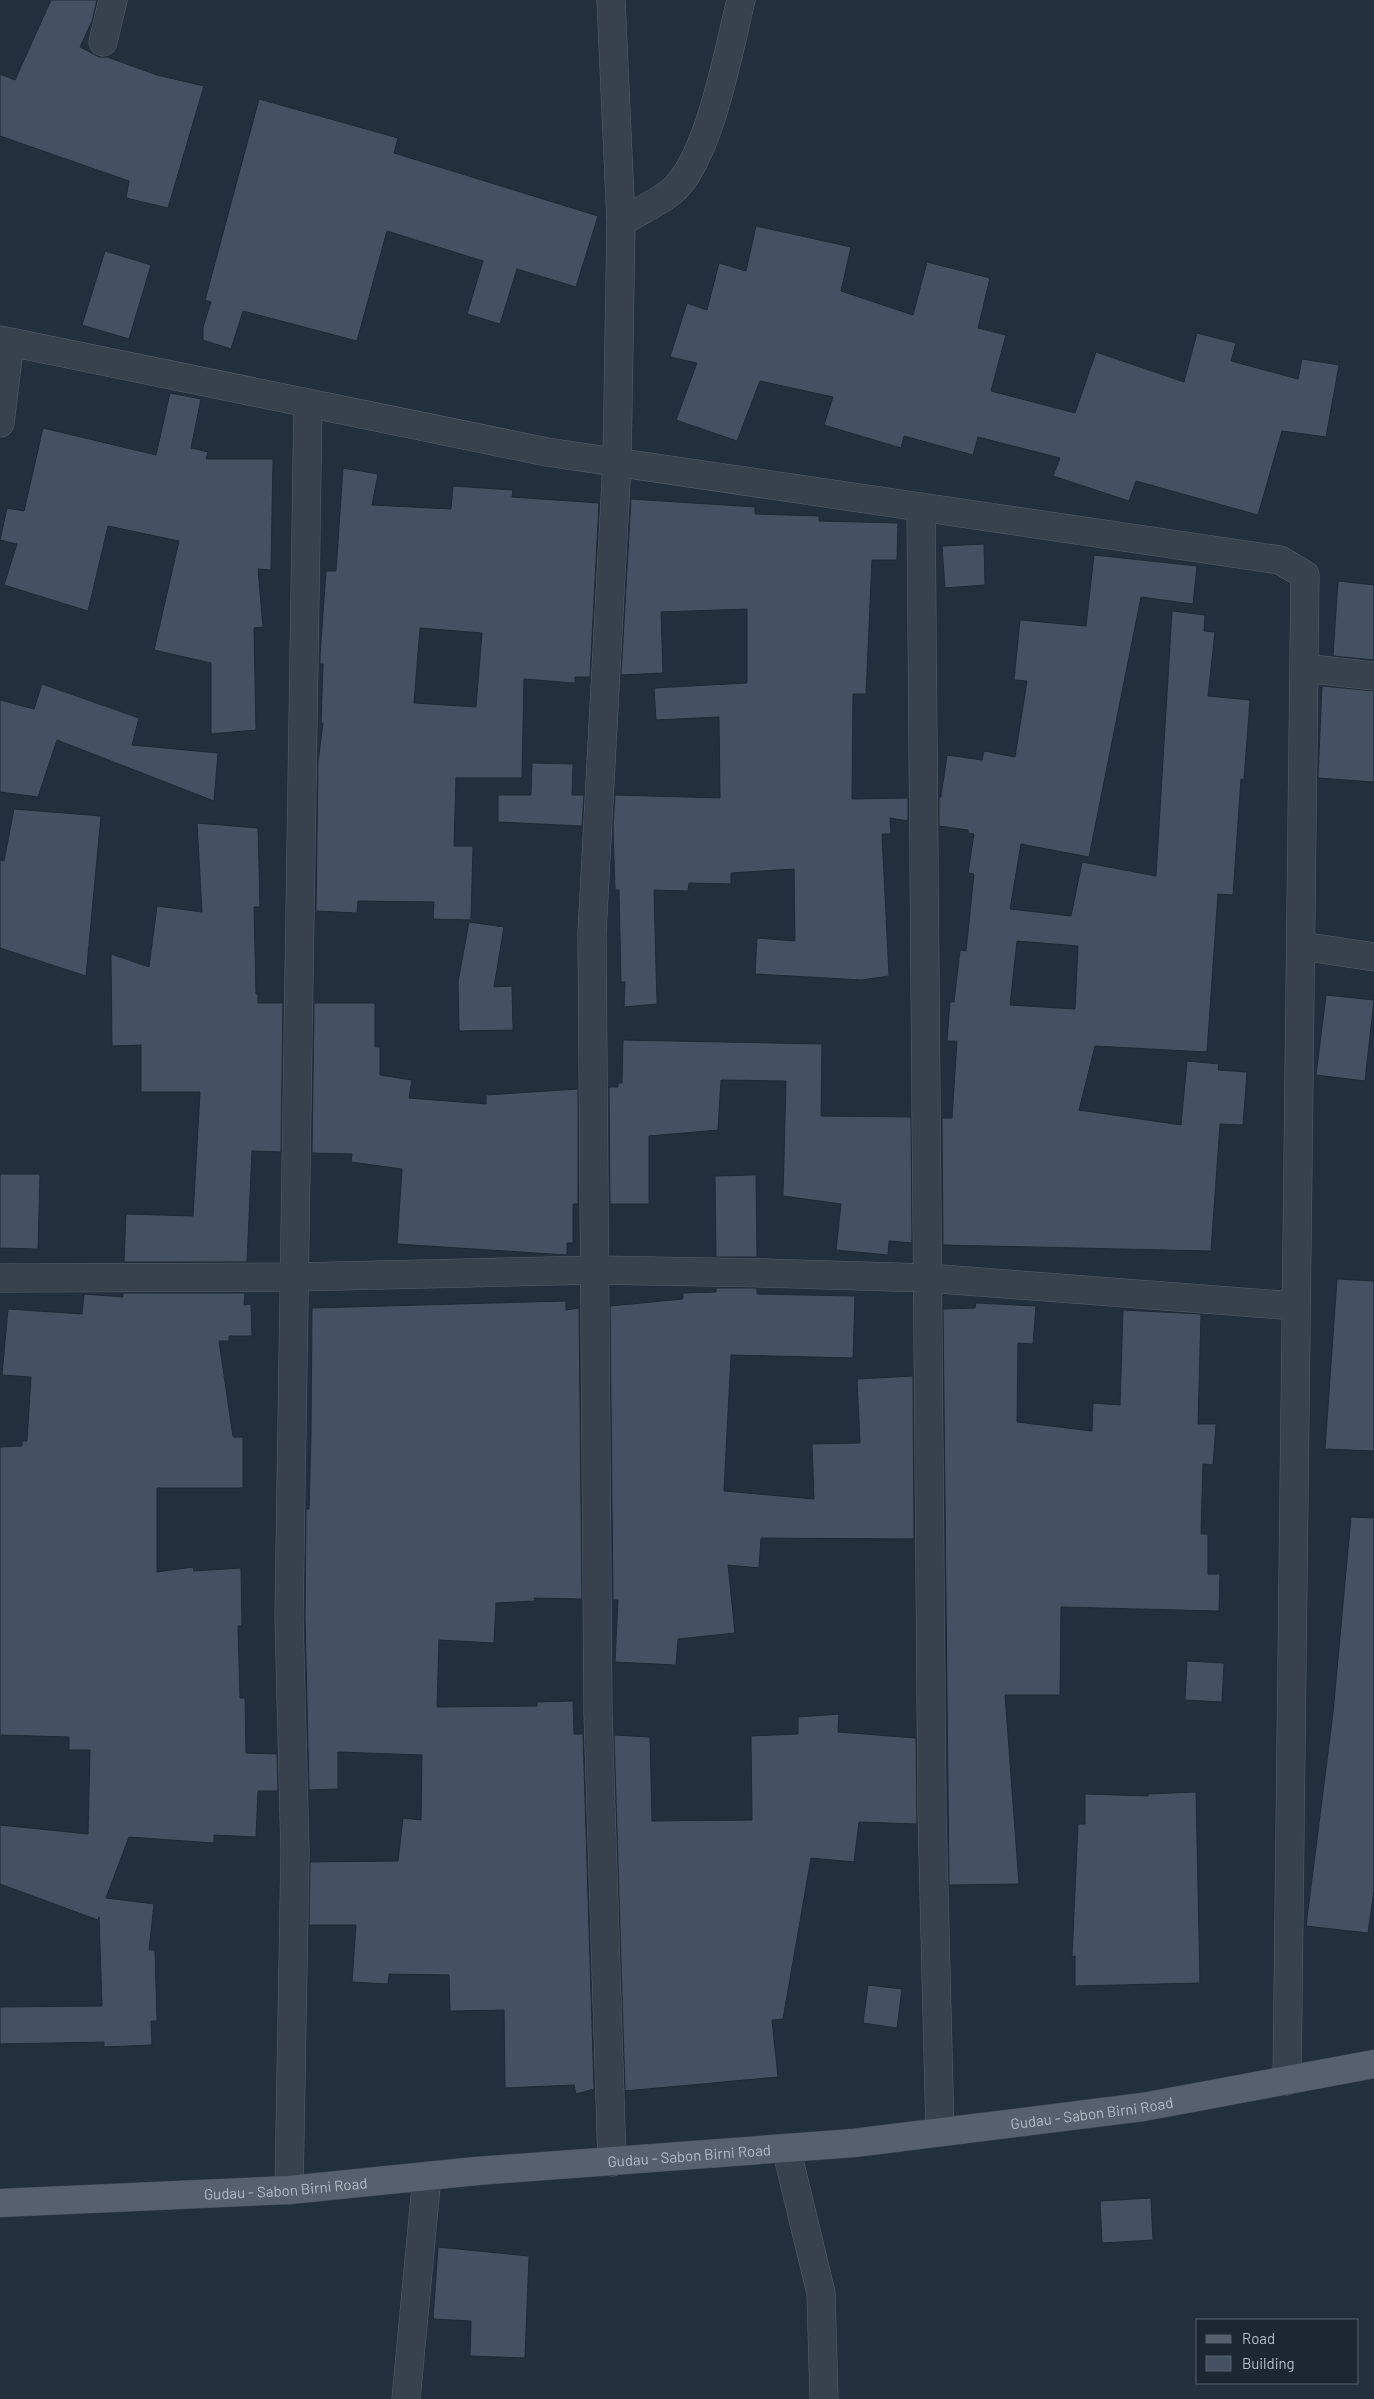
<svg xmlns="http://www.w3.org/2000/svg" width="1374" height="2399" font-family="Barlow,sans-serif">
<rect width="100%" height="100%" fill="#242f3e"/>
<path fill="#455162" stroke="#1f2835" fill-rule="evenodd" d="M 51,0 L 97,0 L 92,21 L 80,47 L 99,57 L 107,57 L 157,75 L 204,86 L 168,208 L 126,198 L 129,181 L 0,136 L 0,74 L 15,80 Z
M 259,99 L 398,138 L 394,153 L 598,216 L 576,287 L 517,269 L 500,324 L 467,314 L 483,261 L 387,231 L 357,341 L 243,311 L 231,349 L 203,340 L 203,327 L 211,302 L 205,300 Z
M 756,226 L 851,247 L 841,291 L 913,315 L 927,262 L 990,278 L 978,328 L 1006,335 L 991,391 L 1075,413 L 1096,352 L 1184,382 L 1197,333 L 1236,343 L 1231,361 L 1298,379 L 1302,359 L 1339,365 L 1326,437 L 1282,431 L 1258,515 L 1136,481 L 1129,501 L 1053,476 L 1060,458 L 978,437 L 973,455 L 904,436 L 901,448 L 824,425 L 833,397 L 760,381 L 737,441 L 676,420 L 697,363 L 670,357 L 687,303 L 707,310 L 719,263 L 746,271 Z
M 105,251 L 151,265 L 129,339 L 82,325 Z
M 170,393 L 201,399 L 191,448 L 208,452 L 206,459 L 273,459 L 271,570 L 258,569 L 263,627 L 254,628 L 256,730 L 211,734 L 211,663 L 154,650 L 179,541 L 108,526 L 88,611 L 4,585 L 17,544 L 0,540 L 7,508 L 24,511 L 43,428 L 156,455 Z
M 343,468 L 378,474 L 372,505 L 451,509 L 453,486 L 513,490 L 512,497 L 599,503 L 590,677 L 575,677 L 575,683 L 524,679 L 522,778 L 456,778 L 454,846 L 473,846 L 471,920 L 433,919 L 434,902 L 358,901 L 357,913 L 316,911 L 318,762 L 323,723 L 321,724 L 323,664 L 320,664 L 320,656 L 326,571 L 336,571 ZM 420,628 L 482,633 L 476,707 L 414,703 Z
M 631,499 L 755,507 L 755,514 L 819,516 L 819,521 L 898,523 L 897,560 L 872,560 L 866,694 L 853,694 L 852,799 L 908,798 L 908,821 L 890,818 L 891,834 L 882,834 L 889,976 L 862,980 L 755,974 L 757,938 L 795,941 L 794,869 L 731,873 L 731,884 L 689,883 L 688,891 L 654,890 L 657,1004 L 624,1007 L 625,982 L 621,982 L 619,890 L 615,890 L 613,828 L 615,795 L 720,798 L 719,717 L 656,720 L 654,688 L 747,683 L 747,609 L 661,612 L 663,673 L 621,675 Z
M 984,544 L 985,585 L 945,588 L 942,546 Z
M 1094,555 L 1197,566 L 1193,604 L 1141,597 L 1089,857 L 1021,844 L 1010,909 L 1071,916 L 1082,862 L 1156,876 L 1172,611 L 1205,615 L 1204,631 L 1215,632 L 1208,696 L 1250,700 L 1244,780 L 1241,779 L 1233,895 L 1218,894 L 1207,1052 L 1095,1046 L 1079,1110 L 1181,1125 L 1187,1061 L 1219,1064 L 1218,1070 L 1247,1072 L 1243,1125 L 1220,1124 L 1211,1251 L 943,1245 L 942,1118 L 952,1118 L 957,1041 L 947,1041 L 950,1002 L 954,1002 L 960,950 L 966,951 L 974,874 L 968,873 L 974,834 L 968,833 L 968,830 L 939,826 L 939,797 L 941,797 L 947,755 L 982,760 L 984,751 L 1015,757 L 1027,681 L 1014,680 L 1020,620 L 1086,626 ZM 1017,941 L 1078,946 L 1075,1009 L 1010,1005 Z
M 1338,581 L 1374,585 L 1374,660 L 1333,656 Z
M 42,684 L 139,718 L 132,745 L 218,753 L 214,801 L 57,740 L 38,797 L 0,792 L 0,700 L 34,709 Z
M 1322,686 L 1374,691 L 1374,782 L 1318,778 Z
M 532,763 L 573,764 L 572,795 L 584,795 L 582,826 L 498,822 L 498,795 L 531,795 Z
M 14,809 L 101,816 L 86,976 L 0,948 L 0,860 L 4,861 Z
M 197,823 L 258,828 L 260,907 L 254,907 L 256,994 L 258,994 L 258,1003 L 283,1003 L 281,1152 L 252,1151 L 247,1262 L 124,1262 L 126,1214 L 193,1216 L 200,1092 L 141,1092 L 141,1045 L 112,1046 L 111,954 L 149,967 L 157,906 L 202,912 Z
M 469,922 L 504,927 L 494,987 L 512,986 L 513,1030 L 459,1031 L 458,982 Z
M 1326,995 L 1374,1000 L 1365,1081 L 1316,1075 Z
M 314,1003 L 375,1003 L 375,1047 L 380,1047 L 380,1075 L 412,1080 L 409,1098 L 486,1104 L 486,1095 L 578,1089 L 578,1204 L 573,1204 L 573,1243 L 567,1243 L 567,1255 L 397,1244 L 402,1169 L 351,1162 L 352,1154 L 312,1153 Z
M 623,1040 L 822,1044 L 821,1116 L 911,1117 L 912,1243 L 889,1241 L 888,1255 L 836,1250 L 841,1204 L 783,1196 L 786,1081 L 721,1080 L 718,1130 L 649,1136 L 649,1204 L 610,1204 L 609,1087 L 618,1087 L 618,1083 L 622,1083 Z
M 0,1174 L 40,1174 L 38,1249 L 0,1248 Z
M 756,1175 L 757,1257 L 716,1257 L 715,1176 Z
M 1337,1279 L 1374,1281 L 1374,1451 L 1325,1449 Z
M 716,1288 L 757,1288 L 757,1294 L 855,1296 L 853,1358 L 731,1355 L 724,1491 L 814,1499 L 812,1444 L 860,1443 L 857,1379 L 913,1376 L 914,1539 L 761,1538 L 759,1568 L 728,1565 L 735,1633 L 678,1639 L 676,1665 L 615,1662 L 618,1600 L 613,1600 L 610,1306 L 683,1299 L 683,1293 L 716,1292 Z
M 123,1293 L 245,1293 L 244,1305 L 251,1304 L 252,1336 L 229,1336 L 229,1341 L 219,1341 L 233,1437 L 243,1437 L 243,1488 L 157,1488 L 157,1572 L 193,1567 L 194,1571 L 241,1568 L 242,1626 L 238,1626 L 240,1698 L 245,1698 L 246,1753 L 277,1754 L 278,1791 L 258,1791 L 256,1837 L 214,1835 L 214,1843 L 129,1837 L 106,1898 L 154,1904 L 149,1950 L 155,1950 L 157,2021 L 151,2021 L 152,2045 L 104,2047 L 104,2042 L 0,2044 L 0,2007 L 102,2006 L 99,1917 L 98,1920 L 0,1884 L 0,1825 L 88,1834 L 90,1750 L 69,1750 L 69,1737 L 0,1735 L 0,1447 L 22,1446 L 22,1441 L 27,1441 L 31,1377 L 2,1375 L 8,1309 L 82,1314 L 84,1294 L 123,1297 Z
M 566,1301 L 566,1310 L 579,1308 L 582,1599 L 534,1598 L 535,1601 L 496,1603 L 494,1643 L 439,1640 L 437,1707 L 537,1706 L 537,1702 L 573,1701 L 574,1734 L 583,1734 L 594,2089 L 576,2094 L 574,2085 L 505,2088 L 504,2010 L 450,2011 L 449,1975 L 389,1974 L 388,1984 L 352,1982 L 356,1925 L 309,1925 L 310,1862 L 398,1861 L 403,1818 L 421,1820 L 422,1755 L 338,1752 L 338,1789 L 309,1790 L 305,1617 L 306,1509 L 309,1509 L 311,1436 L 312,1308 Z
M 976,1303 L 1036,1306 L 1033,1344 L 1018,1343 L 1017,1422 L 1092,1431 L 1093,1403 L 1120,1405 L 1123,1310 L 1201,1314 L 1198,1424 L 1216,1424 L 1213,1465 L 1203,1464 L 1201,1534 L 1208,1534 L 1208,1574 L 1220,1574 L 1219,1611 L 1061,1607 L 1060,1695 L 1005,1695 L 1019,1884 L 949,1885 L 943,1309 L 975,1308 Z
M 1351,1517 L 1374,1518 L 1374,1890 L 1368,1933 L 1306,1926 L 1333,1713 Z
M 1187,1661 L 1224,1663 L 1222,1702 L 1185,1700 Z
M 839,1714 L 838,1732 L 916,1738 L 917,1824 L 859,1822 L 854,1862 L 811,1858 L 783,2019 L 772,2020 L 778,2077 L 625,2091 L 614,1735 L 650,1737 L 652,1821 L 752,1820 L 751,1736 L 798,1734 L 798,1717 Z
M 1196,1792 L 1200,1983 L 1075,1986 L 1075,1956 L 1072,1957 L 1078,1824 L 1085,1824 L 1085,1794 L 1148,1796 L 1148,1794 Z
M 868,1985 L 902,1989 L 897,2028 L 863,2023 Z
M 1151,2198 L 1153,2240 L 1102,2243 L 1100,2201 Z
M 438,2247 L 529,2256 L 525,2358 L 470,2356 L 471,2321 L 433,2319 Z"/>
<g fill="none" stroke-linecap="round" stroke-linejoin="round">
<defs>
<path id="street" d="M 611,0 L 621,222 L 617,462 L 592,933 L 598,1712 L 612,2162
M 103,42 L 113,0
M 621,222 C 637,212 656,204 671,192 C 709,162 729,48 741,0
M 0,340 L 547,452 L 1280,560 L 1305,575 L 1287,2081
M 0,423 L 10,342
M 921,507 L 932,1812 L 940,2132
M 1304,668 L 1374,676
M 1301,946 L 1374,957
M 0,1278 L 295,1277 L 596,1270 L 764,1273 L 927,1278 L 1296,1306
M 786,2148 L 821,2293 L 824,2399
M 289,2190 L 295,1853 L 289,1617 L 308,403
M 406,2399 L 427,2176"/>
<g id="primary">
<path id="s1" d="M 0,2203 L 289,2190 L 477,2171 L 854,2143 L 1143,2107 L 1374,2064"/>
</g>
</defs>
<use href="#street" stroke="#565f6c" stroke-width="29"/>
<use href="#primary" stroke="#414a57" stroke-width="29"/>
<use href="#street" stroke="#38414e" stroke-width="28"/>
<use href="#primary" stroke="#56606e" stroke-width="28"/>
</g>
<g text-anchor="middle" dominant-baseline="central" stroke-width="4.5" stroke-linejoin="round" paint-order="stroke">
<g font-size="15" fill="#b4bcc9" stroke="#1d2633">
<text stroke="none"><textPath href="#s1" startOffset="1096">Gudau - Sabon Birni Road</textPath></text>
<text stroke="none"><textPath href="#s1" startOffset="691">Gudau - Sabon Birni Road</textPath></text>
<text stroke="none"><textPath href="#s1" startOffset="286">Gudau - Sabon Birni Road</textPath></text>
</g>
</g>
<rect x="1196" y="2319" width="162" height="65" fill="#1d2633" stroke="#59626f"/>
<rect x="1206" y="2335" width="25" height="8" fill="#56606e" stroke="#59626f"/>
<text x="1242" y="2344" font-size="15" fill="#b4bcc9">Road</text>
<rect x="1206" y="2356" width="25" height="15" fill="#455162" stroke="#59626f"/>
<text x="1242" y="2369" font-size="15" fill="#b4bcc9">Building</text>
</svg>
